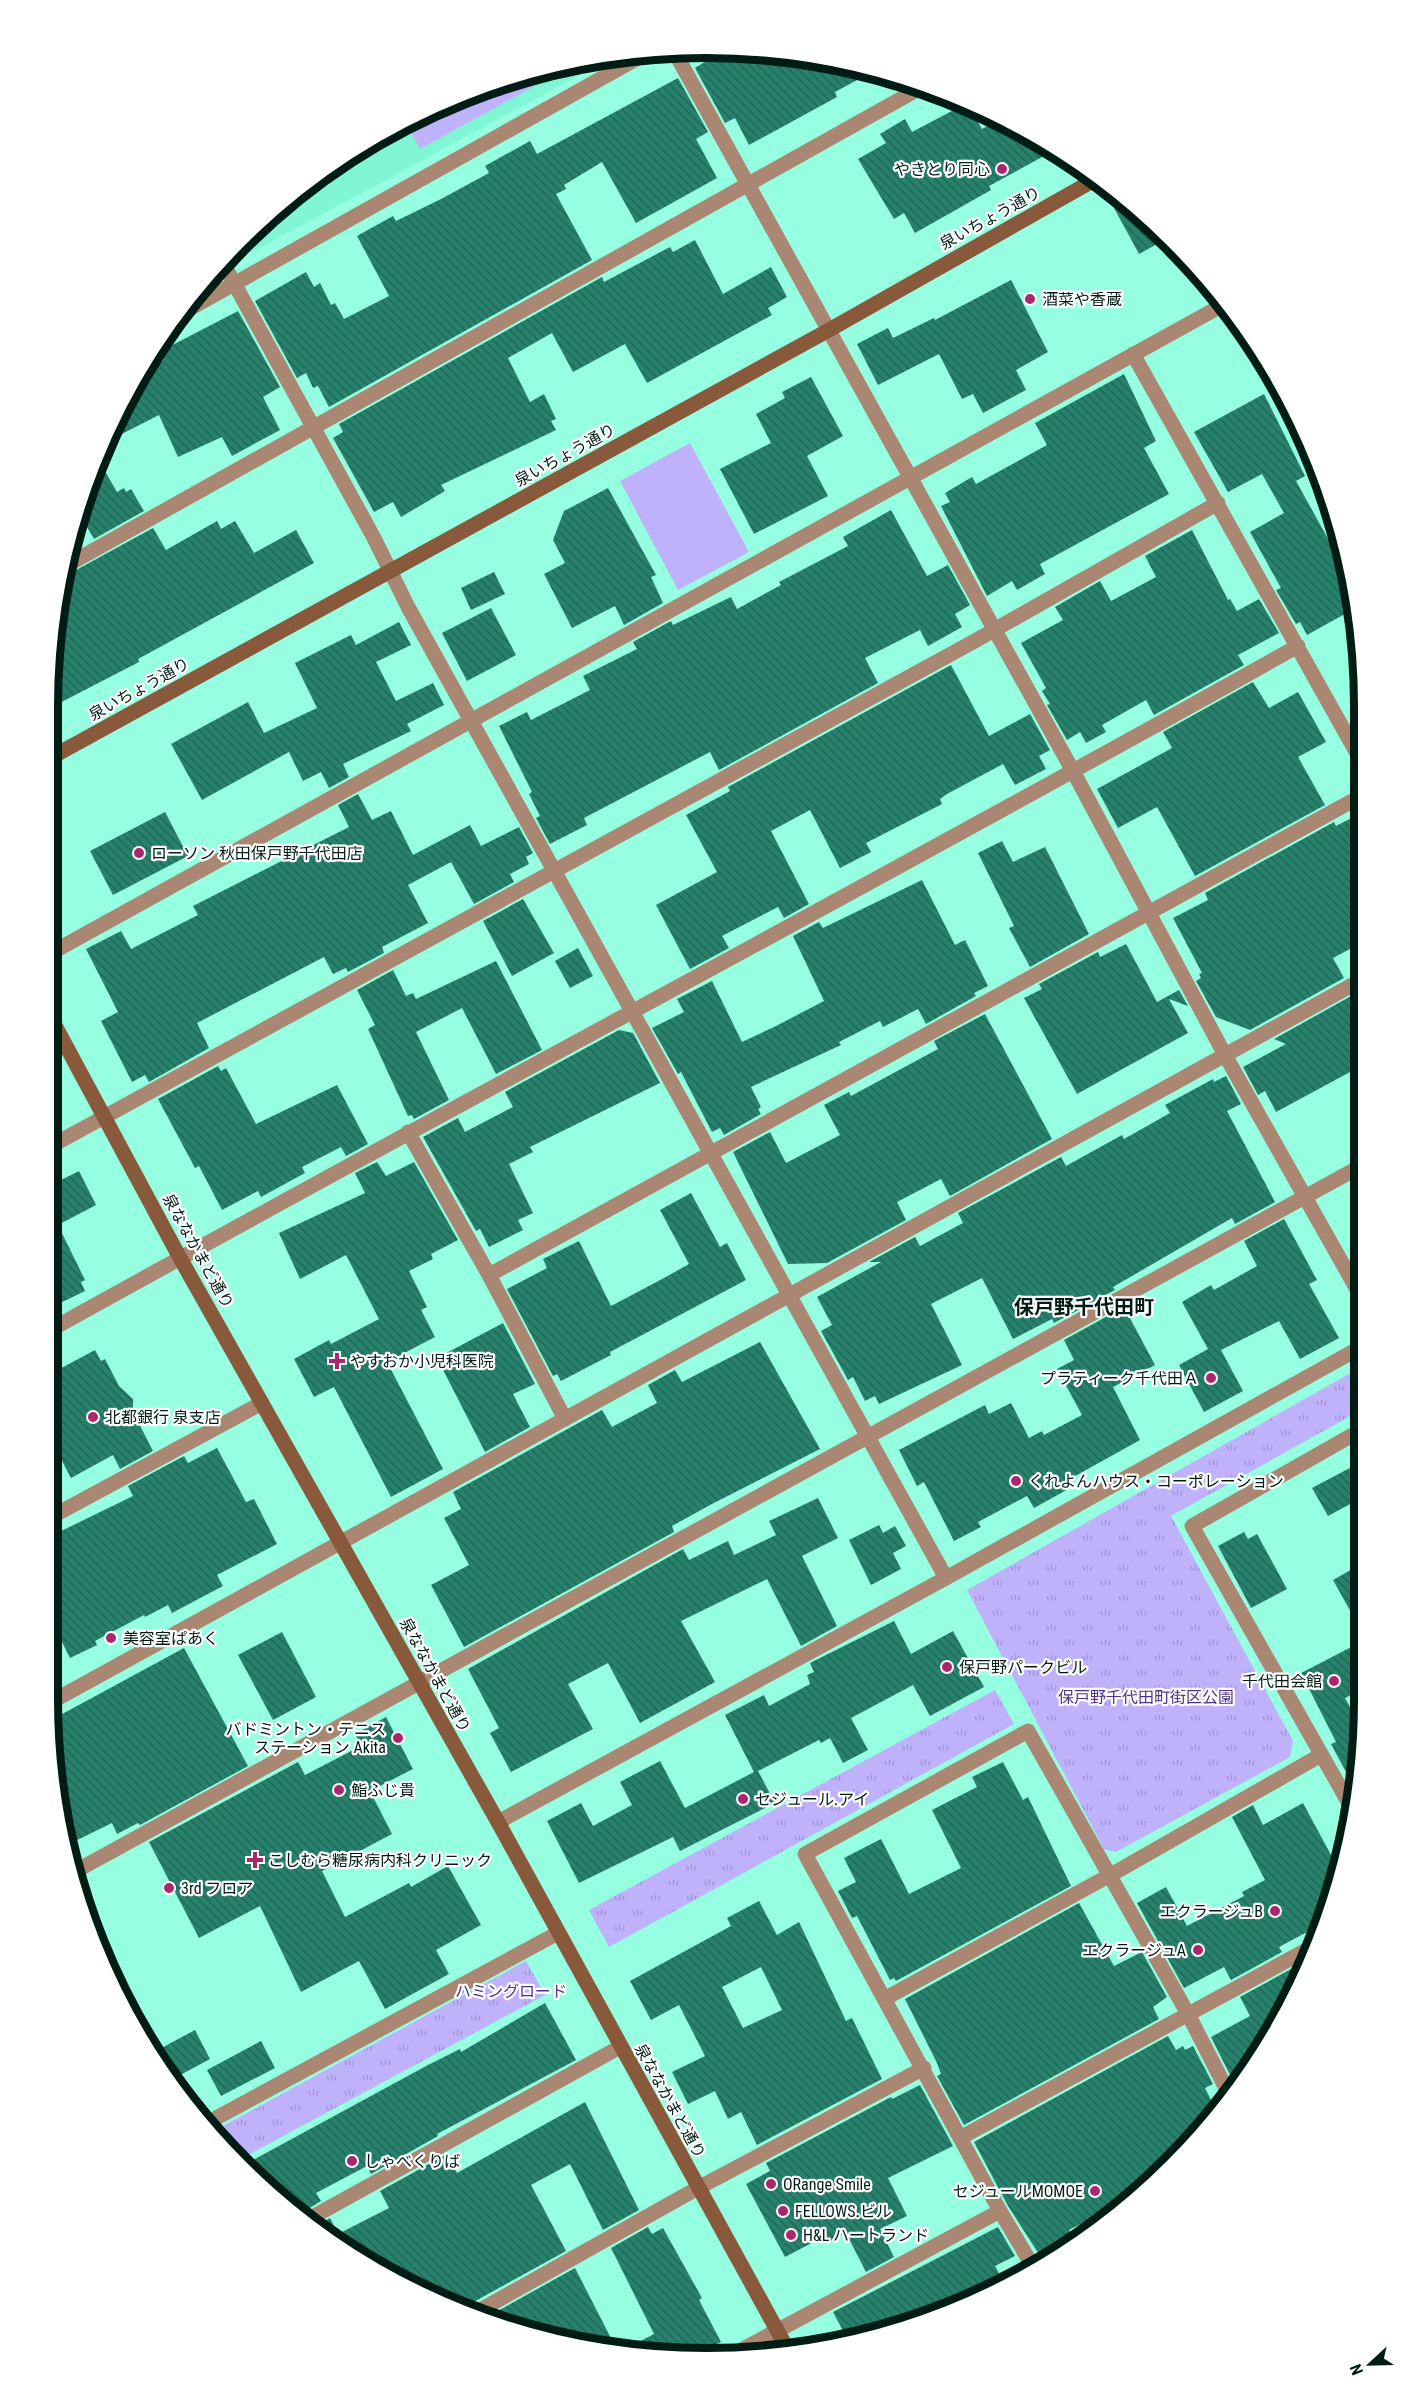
<svg xmlns="http://www.w3.org/2000/svg" width="1412" height="2406" font-family="'Roboto Condensed','Noto Sans JP',sans-serif">
<defs>
<pattern id="park-tufts" width="24" height="20" patternUnits="userSpaceOnUse" patternTransform="scale(1.5)"><rect width="24" height="20" fill="#c0b1fb"/><path d="M3 7l-1-3M5 7V3M7 7l1-3M15 17l-1-3M17 17v-4M19 17l1-3" fill="none" stroke="#a398d6"/></pattern>
<pattern id="building-back-hatch" width="6" height="6" patternUnits="userSpaceOnUse" patternTransform="scale(1.5)"><rect width="6" height="6" fill="#28816c"/><path d="M-1 5l2 2M0 0l6 6M5-1l2 2" fill="none" stroke="#206958"/></pattern>
</defs>
<rect width="100%" height="100%" fill="#96ffe1"/>
<path fill="#80f6d5" d="M 613,57 L 247,255 L 233,250 L 240,241 L 340,159 L 454,98 L 577,61 Z"/>
<path fill="url(#park-tufts)" d="M 1363,1366 L 1363,1409 L 1171,1516 L 1293,1741 L 1290,1757 L 1116,1852 L 1104,1849 L 967,1590 Z
M 995,1690 L 1014,1724 L 609,1947 L 589,1910 Z
M 526,1961 L 545,1995 L 237,2161 L 212,2132 Z"/>
<path fill="#c0b1fb" d="M 582,60 L 420,149 L 406,124 L 454,98 Z
M 690,443 L 749,552 L 678,590 L 620,481 Z"/>
<path fill="url(#building-back-hatch)" fill-rule="evenodd" d="M 724,50 L 834,61 L 872,72 L 835,92 L 837,97 L 749,145 L 735,118 L 725,123 L 695,68 Z
M 678,78 L 708,132 L 696,139 L 717,178 L 636,223 L 602,162 L 564,185 L 566,189 L 556,194 L 592,260 L 329,407 L 318,386 L 313,388 L 306,373 L 297,378 L 255,301 L 306,272 L 314,287 L 320,283 L 331,305 L 335,303 L 344,319 L 389,296 L 357,236 L 393,216 L 396,221 L 441,199 L 489,173 L 485,166 L 530,141 L 537,154 Z
M 967,103 L 982,129 L 998,120 L 1055,150 L 989,186 L 991,190 L 915,233 L 904,213 L 894,219 L 858,159 L 886,143 L 880,134 L 905,119 L 912,132 Z
M 1124,202 L 1168,238 L 1139,254 L 1114,208 Z
M 695,240 L 723,294 L 771,267 L 787,297 L 768,308 L 772,315 L 647,383 L 625,344 L 573,372 L 552,333 L 508,358 L 530,402 L 544,394 L 556,419 L 551,421 L 556,430 L 441,485 L 445,491 L 401,517 L 393,502 L 374,512 L 333,438 L 343,432 L 339,424 L 602,277 L 604,282 L 670,247 L 673,252 Z
M 1011,280 L 1048,352 L 1016,370 L 1026,390 L 983,413 L 973,394 L 962,399 L 939,354 L 878,385 L 857,344 L 888,328 L 893,338 L 934,318 L 935,320 Z
M 238,311 L 280,387 L 263,397 L 280,430 L 232,456 L 222,437 L 178,457 L 159,415 L 110,440 L 144,371 L 164,360 L 159,352 Z
M 1124,374 L 1156,441 L 1144,448 L 1169,494 L 1040,564 L 1045,574 L 1017,590 L 1012,581 L 987,596 L 941,506 L 950,502 L 945,493 L 972,477 L 976,484 L 1047,445 L 1035,423 Z
M 811,377 L 843,436 L 807,456 L 828,496 L 754,534 L 720,469 L 771,443 L 756,414 L 785,398 L 782,392 Z
M 1264,394 L 1305,476 L 1296,481 L 1343,566 L 1352,610 L 1307,635 L 1300,622 L 1296,624 L 1276,590 L 1281,588 L 1250,532 L 1284,513 L 1262,474 L 1228,492 L 1194,432 Z
M 99,461 L 117,492 L 124,488 L 126,492 L 131,489 L 144,511 L 94,539 L 79,513 L 83,495 Z
M 608,488 L 656,575 L 651,577 L 663,603 L 624,625 L 615,606 L 572,628 L 544,574 L 565,563 L 553,540 L 564,511 Z
M 891,510 L 927,576 L 948,565 L 970,605 L 955,614 L 962,627 L 928,646 L 920,630 L 865,658 L 878,683 L 719,770 L 710,752 L 584,818 L 587,825 L 550,844 L 536,818 L 540,816 L 529,794 L 532,792 L 499,726 L 527,712 L 531,720 L 590,690 L 583,676 L 637,649 L 633,642 L 671,621 L 673,625 L 731,597 L 737,609 L 781,585 L 779,582 L 848,546 L 843,537 Z
M 217,521 L 221,529 L 235,521 L 254,553 L 296,530 L 314,563 L 138,659 L 139,662 L 50,708 L 49,663 L 62,654 L 54,639 L 67,575 L 153,528 L 166,550 Z
M 1192,530 L 1228,600 L 1230,599 L 1237,611 L 1259,599 L 1279,633 L 1238,655 L 1244,665 L 1154,715 L 1146,700 L 1102,725 L 1106,732 L 1086,743 L 1080,732 L 1067,740 L 1047,705 L 1050,704 L 1042,691 L 1046,688 L 1021,643 L 1063,620 L 1055,607 L 1100,581 L 1111,601 L 1156,577 L 1145,556 Z
M 494,572 L 505,594 L 471,610 L 461,588 Z
M 491,608 L 516,655 L 467,681 L 442,633 Z
M 399,622 L 411,645 L 376,662 L 396,701 L 433,683 L 444,705 L 407,724 L 411,731 L 343,764 L 349,777 L 329,788 L 321,772 L 303,781 L 289,752 L 202,800 L 171,744 L 248,702 L 264,733 L 317,708 L 295,663 L 351,635 L 356,645 Z
M 951,665 L 989,736 L 1030,714 L 1050,750 L 1039,756 L 1046,769 L 1015,785 L 1003,764 L 947,794 L 940,799 L 942,804 L 866,843 L 871,852 L 840,868 L 810,810 L 771,831 L 809,904 L 784,918 L 778,907 L 722,936 L 729,948 L 690,969 L 656,905 L 717,872 L 686,815 L 730,791 L 728,787 Z
M 1253,682 L 1269,708 L 1298,692 L 1326,742 L 1298,757 L 1325,805 L 1195,876 L 1157,807 L 1118,828 L 1097,789 L 1172,748 L 1163,732 Z
M 358,794 L 372,820 L 391,811 L 413,855 L 470,825 L 481,846 L 519,827 L 533,853 L 526,857 L 529,864 L 510,874 L 514,882 L 474,904 L 451,862 L 408,885 L 428,923 L 382,947 L 384,953 L 348,972 L 346,968 L 333,974 L 324,957 L 197,1023 L 209,1048 L 149,1082 L 145,1075 L 132,1082 L 101,1021 L 118,1012 L 86,949 L 121,931 L 131,949 L 198,915 L 193,906 L 349,827 L 338,805 Z
M 165,812 L 188,856 L 113,895 L 90,851 Z
M 1363,812 L 1363,942 L 1333,958 L 1344,978 L 1250,1030 L 1216,1017 L 1196,981 L 1201,978 L 1199,974 L 1202,973 L 1173,918 L 1208,900 L 1205,893 L 1334,822 L 1336,826 Z
M 1002,841 L 1013,862 L 1045,847 L 1089,934 L 1030,967 L 1009,928 L 1014,926 L 978,853 Z
M 922,880 L 955,945 L 965,940 L 988,986 L 974,993 L 976,996 L 926,1024 L 918,1009 L 883,1027 L 880,1021 L 839,1042 L 841,1045 L 751,1087 L 761,1107 L 758,1109 L 761,1114 L 724,1135 L 720,1128 L 712,1132 L 681,1072 L 678,1074 L 652,1028 L 684,1012 L 677,999 L 712,981 L 742,1042 L 776,1026 L 824,1001 L 793,936 L 819,922 L 823,928 Z
M 523,899 L 554,953 L 512,976 L 483,921 Z
M 1126,944 L 1157,1002 L 1179,990 L 1188,1006 L 1169,999 L 1188,1033 L 1077,1094 L 1024,998 L 1042,989 L 1039,984 L 1098,952 L 1100,957 Z
M 578,948 L 593,976 L 570,988 L 555,961 Z
M 496,961 L 542,1050 L 496,1074 L 462,1008 L 416,1032 L 449,1100 L 414,1119 L 412,1115 L 408,1116 L 368,1029 L 375,1025 L 357,990 L 393,970 L 406,996 L 413,993 L 416,999 Z
M 1353,995 L 1363,1012 L 1363,1065 L 1276,1112 L 1265,1091 L 1258,1095 L 1243,1067 L 1286,1044 L 1274,1039 Z
M 985,1014 L 1052,1139 L 950,1196 L 941,1179 L 897,1202 L 906,1220 L 827,1263 L 788,1264 L 733,1152 L 770,1132 L 786,1163 L 840,1135 L 824,1105 L 849,1092 L 851,1096 L 938,1049 L 934,1041 Z
M 619,1030 L 633,1033 L 660,1083 L 530,1147 L 533,1152 L 509,1164 L 533,1213 L 518,1220 L 523,1230 L 489,1247 L 480,1229 L 476,1231 L 423,1137 L 458,1118 L 465,1132 L 513,1107 L 505,1092 Z
M 218,1066 L 221,1071 L 226,1068 L 256,1124 L 337,1085 L 368,1144 L 346,1156 L 341,1147 L 302,1167 L 305,1173 L 261,1197 L 258,1191 L 222,1210 L 199,1166 L 195,1168 L 158,1099 Z
M 1226,1076 L 1241,1104 L 1227,1111 L 1275,1202 L 1235,1224 L 1232,1218 L 1113,1287 L 1115,1290 L 1054,1323 L 1052,1319 L 1013,1339 L 982,1278 L 931,1304 L 962,1365 L 879,1404 L 875,1396 L 865,1401 L 853,1377 L 848,1380 L 821,1331 L 832,1325 L 817,1297 L 881,1262 L 869,1262 L 915,1237 L 920,1246 L 963,1223 L 958,1213 L 1061,1157 L 1066,1166 L 1122,1135 L 1124,1139 L 1170,1113 L 1165,1105 L 1213,1079 L 1214,1082 Z
M 377,1162 L 386,1176 L 414,1162 L 458,1240 L 431,1254 L 433,1259 L 409,1271 L 427,1307 L 421,1310 L 435,1337 L 387,1362 L 443,1469 L 391,1497 L 334,1387 L 314,1397 L 294,1359 L 329,1340 L 331,1344 L 379,1319 L 346,1255 L 300,1279 L 279,1233 L 365,1193 L 355,1173 Z
M 79,1171 L 96,1205 L 58,1225 L 85,1280 L 81,1282 L 85,1291 L 52,1307 L 51,1185 Z
M 691,1193 L 720,1247 L 727,1243 L 746,1280 L 610,1352 L 611,1355 L 561,1381 L 557,1374 L 553,1376 L 507,1289 L 547,1268 L 543,1259 L 579,1241 L 611,1306 L 664,1278 L 689,1264 L 660,1210 Z
M 1284,1219 L 1317,1280 L 1309,1284 L 1339,1338 L 1300,1359 L 1279,1321 L 1221,1350 L 1243,1391 L 1204,1412 L 1179,1365 L 1208,1349 L 1182,1302 L 1211,1285 L 1214,1290 L 1257,1266 L 1244,1241 Z
M 1124,1307 L 1155,1365 L 1113,1387 L 1140,1440 L 1068,1480 L 1072,1487 L 1034,1508 L 1027,1496 L 978,1522 L 981,1527 L 954,1541 L 924,1482 L 917,1486 L 899,1450 L 985,1405 L 989,1414 L 1011,1403 L 1029,1438 L 1042,1431 L 1044,1435 L 1082,1415 L 1057,1369 L 1074,1360 L 1064,1340 Z
M 503,1323 L 535,1384 L 513,1394 L 530,1427 L 485,1452 L 437,1358 Z
M 760,1342 L 820,1449 L 710,1505 L 672,1526 L 674,1532 L 464,1647 L 431,1585 L 469,1565 L 444,1518 L 461,1509 L 453,1492 L 602,1410 L 612,1427 L 657,1403 L 648,1385 L 675,1370 L 682,1382 Z
M 95,1350 L 101,1361 L 105,1359 L 119,1386 L 133,1399 L 133,1412 L 153,1451 L 120,1469 L 113,1455 L 71,1478 L 52,1442 L 52,1373 Z
M 217,1448 L 246,1502 L 254,1499 L 277,1544 L 217,1575 L 223,1586 L 172,1613 L 168,1605 L 145,1617 L 144,1615 L 95,1641 L 97,1645 L 70,1658 L 61,1640 L 53,1643 L 53,1551 L 62,1546 L 55,1534 L 133,1496 L 128,1486 L 184,1456 L 188,1463 Z
M 1363,1461 L 1363,1497 L 1328,1516 L 1312,1488 Z
M 818,1498 L 838,1538 L 802,1556 L 837,1626 L 801,1646 L 767,1579 L 681,1621 L 715,1682 L 640,1723 L 608,1663 L 568,1684 L 593,1729 L 511,1772 L 490,1733 L 499,1728 L 468,1669 L 683,1549 L 689,1560 L 728,1541 L 734,1555 L 776,1535 L 769,1521 Z
M 879,1525 L 883,1533 L 895,1526 L 906,1546 L 893,1553 L 901,1569 L 871,1585 L 849,1540 Z
M 1244,1532 L 1248,1539 L 1257,1534 L 1287,1589 L 1251,1608 L 1218,1546 Z
M 1363,1563 L 1363,1634 L 1333,1580 Z
M 894,1621 L 911,1654 L 953,1631 L 984,1687 L 930,1716 L 913,1685 L 851,1718 L 868,1750 L 843,1763 L 830,1738 L 821,1743 L 819,1740 L 758,1771 L 775,1803 L 680,1851 L 673,1837 L 579,1883 L 547,1821 L 581,1803 L 593,1826 L 632,1805 L 620,1782 L 660,1761 L 685,1808 L 754,1772 L 725,1715 L 764,1695 L 769,1706 L 810,1684 L 807,1675 L 814,1672 L 810,1663 Z
M 282,1632 L 316,1697 L 273,1720 L 238,1655 Z
M 1363,1641 L 1363,1689 L 1345,1698 L 1363,1731 L 1354,1787 L 1331,1744 L 1336,1742 L 1301,1673 Z
M 184,1648 L 248,1766 L 140,1825 L 138,1823 L 117,1834 L 112,1823 L 67,1845 L 54,1786 L 53,1719 Z
M 386,1717 L 413,1769 L 370,1791 L 392,1834 L 322,1871 L 345,1917 L 409,1883 L 411,1887 L 448,1866 L 481,1925 L 436,1950 L 449,1974 L 385,2009 L 359,1961 L 301,1992 L 260,1906 L 199,1938 L 149,1842 L 298,1762 L 305,1775 L 361,1746 L 355,1734 Z
M 1003,1762 L 1023,1800 L 1028,1797 L 1071,1886 L 896,1981 L 894,1978 L 890,1980 L 857,1916 L 852,1918 L 838,1891 L 856,1882 L 844,1858 L 881,1839 L 909,1894 L 961,1868 L 932,1810 L 977,1787 L 972,1777 Z
M 1303,1803 L 1338,1868 L 1329,1912 L 1324,1923 L 1279,1947 L 1282,1952 L 1231,1980 L 1224,1967 L 1184,1988 L 1137,1903 L 1166,1887 L 1187,1926 L 1244,1896 L 1242,1892 L 1265,1880 L 1232,1817 L 1253,1805 L 1263,1825 Z
M 759,1901 L 777,1935 L 799,1922 L 846,2021 L 852,2018 L 882,2079 L 757,2145 L 741,2112 L 728,2119 L 715,2091 L 688,2104 L 672,2072 L 705,2056 L 679,2005 L 651,2020 L 630,1981 L 731,1926 L 727,1918 ZM 761,1967 L 782,2010 L 743,2028 L 722,1987 Z
M 1079,1903 L 1114,1966 L 1142,1952 L 1167,1997 L 1153,2007 L 1159,2019 L 964,2125 L 937,2076 L 941,2074 L 937,2063 L 905,1999 Z
M 1291,1969 L 1296,1978 L 1254,2063 L 1230,2075 L 1211,2037 L 1250,2016 L 1240,1997 Z
M 545,2003 L 576,2060 L 437,2134 L 438,2136 L 371,2174 L 367,2166 L 316,2193 L 321,2201 L 300,2214 L 242,2166 L 428,2065 L 460,2049 L 461,2052 Z
M 195,2030 L 210,2059 L 171,2080 L 154,2052 Z
M 1168,2036 L 1176,2050 L 1183,2046 L 1185,2050 L 1193,2046 L 1213,2084 L 1205,2088 L 1217,2112 L 1200,2134 L 1134,2196 L 1069,2230 L 1076,2243 L 1044,2262 L 1008,2206 L 974,2142 Z
M 261,2041 L 275,2068 L 221,2096 L 207,2070 Z
M 920,2085 L 953,2146 L 888,2178 L 907,2216 L 880,2229 L 894,2257 L 866,2272 L 846,2233 L 828,2242 L 825,2236 L 785,2257 L 746,2184 L 770,2171 L 766,2163 L 891,2097 L 892,2099 Z
M 585,2102 L 639,2210 L 603,2230 L 570,2164 L 531,2185 L 566,2251 L 470,2304 L 466,2309 L 415,2290 L 340,2247 L 315,2227 L 330,2218 L 338,2234 L 389,2208 L 380,2191 L 447,2154 L 457,2173 Z
M 648,2227 L 652,2234 L 663,2228 L 702,2298 L 699,2300 L 721,2342 L 693,2356 L 627,2348 L 654,2334 L 611,2248 Z
M 998,2227 L 1015,2256 L 995,2266 L 1005,2284 L 918,2323 L 849,2342 L 833,2312 Z
M 575,2268 L 615,2346 L 535,2335 L 487,2317 Z"/>
<g fill="none" stroke-linecap="round" stroke-linejoin="round">
<path stroke="#a98773" stroke-width="15" d="M 674,51 L 1074,773 L 1225,1055 L 1363,1300
M 223,263 L 374,538 L 408,607 L 946,1578
M 182,313 L 645,54
M 1133,354 L 1363,764
M 69,564 L 922,87
M 51,953 L 1221,306
M 408,1132 L 489,1275 L 565,1419
M 51,1146 L 973,642 L 1218,503
M 489,1275 L 1363,795
M 52,1329 C 466,1099 885,878 1298,646
M 53,1516 L 262,1403
M 53,1701 L 1363,979
M 1350,1805 L 1192,1526 L 1363,1429
M 498,1822 L 946,1578 L 1363,1346
M 74,1872 L 1363,1165
M 886,1998 L 1123,1868 L 1321,1755
M 205,2124 L 558,1933
M 960,2138 L 1312,1947
M 307,2220 L 620,2047
M 1035,2270 L 1000,2211 L 805,1854 L 1028,1731 L 1188,2014 L 1230,2096
M 475,2313 L 698,2188 L 924,2068
M 732,2355 L 1000,2211"/>
<path stroke="#88593a" stroke-width="15" d="M 50,758 L 829,330 L 1096,179
M 51,1018 L 180,1258 L 498,1822 L 788,2350"/>
</g>
<g fill="#ab266d" stroke="#fff" stroke-width="2">
<circle cx="1002" cy="169" r="6"/>
<circle cx="1030" cy="299" r="6"/>
<circle cx="139" cy="853" r="6"/>
<path d="M334 1352h6v6h6v6h-6v6h-6v-6h-6v-6h6z"/>
<circle cx="1211" cy="1378" r="6"/>
<circle cx="93" cy="1417" r="6"/>
<circle cx="1016" cy="1481" r="6"/>
<circle cx="111" cy="1638" r="6"/>
<circle cx="947" cy="1667" r="6"/>
<circle cx="1334" cy="1681" r="6"/>
<circle cx="398" cy="1738" r="6"/>
<circle cx="339" cy="1790" r="6"/>
<circle cx="743" cy="1799" r="6"/>
<path d="M252 1851h6v6h6v6h-6v6h-6v-6h-6v-6h6z"/>
<circle cx="169" cy="1888" r="6"/>
<circle cx="1275" cy="1911" r="6"/>
<circle cx="1198" cy="1950" r="6"/>
<circle cx="352" cy="2161" r="6"/>
<circle cx="771" cy="2184" r="6"/>
<circle cx="1095" cy="2191" r="6"/>
<circle cx="783" cy="2211" r="6"/>
<circle cx="791" cy="2235" r="6"/>
</g>
<g text-anchor="middle" dominant-baseline="central" stroke-width="4.5" stroke-linejoin="round" paint-order="stroke">
<g font-size="16" fill="#001c14" stroke="#fff" text-anchor="start">
<text x="990" y="169" text-anchor="end">やきとり同心</text>
<text x="1042" y="299">酒菜や香蔵</text>
<text x="151" y="853">ローソン 秋田保戸野千代田店</text>
<text x="350" y="1361">やすおか小児科医院</text>
<text x="1199" y="1378" text-anchor="end">プラティーク千代田Ａ</text>
<text x="105" y="1417">北都銀行 泉支店</text>
<text x="1028" y="1481">くれよんハウス・コーポレーション</text>
<text x="123" y="1638">美容室ぱあく</text>
<text x="959" y="1667">保戸野パークビル</text>
<text x="1322" y="1681" text-anchor="end">千代田会館</text>
<text x="386" y="1729" text-anchor="end">バドミントン・テニス<tspan x="386" dy="18">ステーション Akita</tspan></text>
<text x="351" y="1790">鮨ふじ貴</text>
<text x="755" y="1799">セジュール.アイ</text>
<text x="268" y="1860">こしむら糖尿病内科クリニック</text>
<text x="181" y="1888">3rd フロア</text>
<text x="1263" y="1911" text-anchor="end">エクラージュB</text>
<text x="1186" y="1950" text-anchor="end">エクラージュA</text>
<text x="364" y="2161">しゃべくりば</text>
<text x="783" y="2184">ORange Smile</text>
<text x="1083" y="2191" text-anchor="end">セジュールMOMOE</text>
<text x="795" y="2211">FELLOWS.ビル</text>
<text x="803" y="2235">H&amp;L ハートランド</text>
</g>
<g font-size="16" fill="#001c14" stroke="#fff">
<text transform="translate(990 218) rotate(-29)">泉いちょう通り</text>
<text transform="translate(565 455) rotate(-29)">泉いちょう通り</text>
<text transform="translate(139 689) rotate(-29)">泉いちょう通り</text>
<text transform="translate(198 1251) rotate(61)">泉ななかまど通り</text>
<text transform="translate(435 1675) rotate(61)">泉ななかまど通り</text>
<text transform="translate(670 2101) rotate(61)">泉ななかまど通り</text>
</g>
<g font-size="16" fill="#4d318b" stroke="#fff">
<text x="1146" y="1697">保戸野千代田町街区公園</text>
<text x="511" y="1991">ハミングロード</text>
</g>
<g font-size="20" font-weight="bold" fill="#001c14" stroke="#fff">
<text x="1084" y="1307">保戸野千代田町</text>
</g>
</g>
<path d="M0 0H1412V2406H0ZM706 58H706A648 648 0 0 1 1354 706V1700A648 648 0 0 1 706 2348H706A648 648 0 0 1 58 1700V706A648 648 0 0 1 706 58Z" fill="#fff" fill-rule="evenodd"/>
<path fill="none" stroke="#001c14" stroke-width="8" d="M706 58H706A648 648 0 0 1 1354 706V1700A648 648 0 0 1 706 2348H706A648 648 0 0 1 58 1700V706A648 648 0 0 1 706 58Z"/>
<g transform="translate(1370 2364) rotate(248)" stroke="#ffffff" stroke-width="4.5" paint-order="stroke">
<path d="M0-4.5L10 22L0 15L-10 22Z" fill="#001c14"/>
<text y="-9" font-size="16" font-weight="bold" text-anchor="middle" fill="#001c14">N</text>
</g>
</svg>
